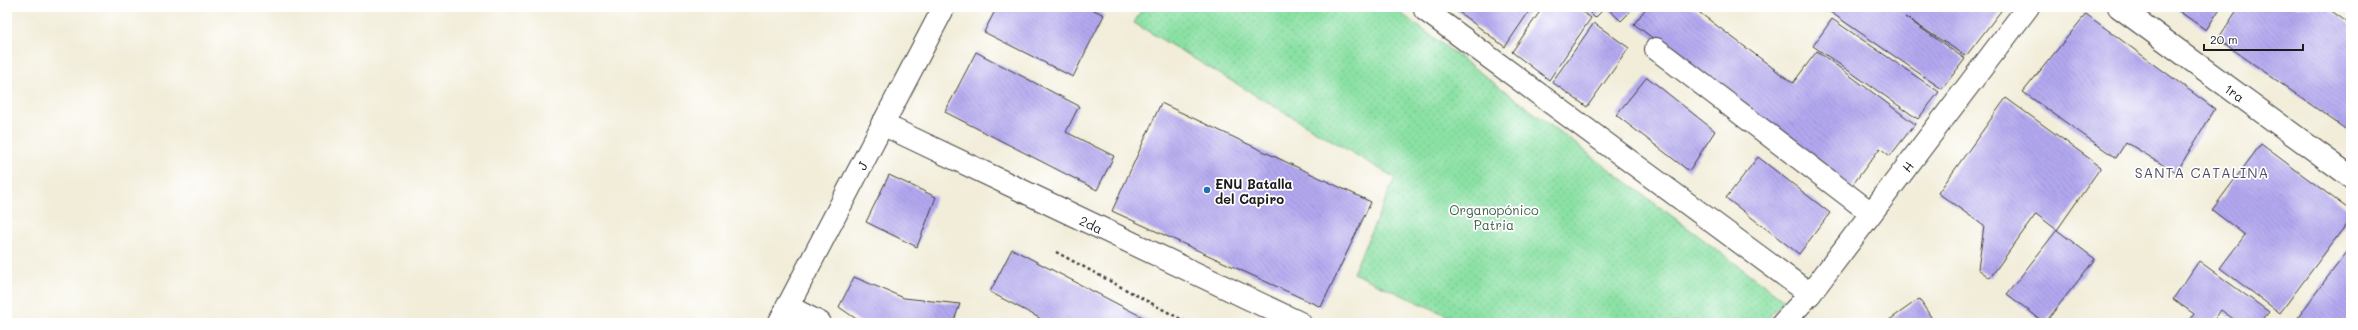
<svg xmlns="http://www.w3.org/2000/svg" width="2358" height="330" font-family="Mali,sans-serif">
<defs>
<pattern id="garden-dots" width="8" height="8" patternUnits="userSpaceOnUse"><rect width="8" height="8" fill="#8be1a4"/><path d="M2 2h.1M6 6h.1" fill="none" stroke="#77c08d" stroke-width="1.8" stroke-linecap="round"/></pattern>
<pattern id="building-back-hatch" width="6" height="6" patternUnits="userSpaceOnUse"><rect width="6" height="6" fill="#b2a7ef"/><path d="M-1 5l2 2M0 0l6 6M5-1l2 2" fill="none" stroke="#988fcc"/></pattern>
</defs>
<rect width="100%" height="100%" fill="#fff"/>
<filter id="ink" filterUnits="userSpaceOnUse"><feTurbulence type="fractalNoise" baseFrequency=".025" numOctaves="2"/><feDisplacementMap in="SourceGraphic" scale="8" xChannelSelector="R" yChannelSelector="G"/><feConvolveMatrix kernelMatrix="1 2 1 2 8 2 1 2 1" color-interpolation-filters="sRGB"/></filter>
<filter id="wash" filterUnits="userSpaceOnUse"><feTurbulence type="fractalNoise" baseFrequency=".012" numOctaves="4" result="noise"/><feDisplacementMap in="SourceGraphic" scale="16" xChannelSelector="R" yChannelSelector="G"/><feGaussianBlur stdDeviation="0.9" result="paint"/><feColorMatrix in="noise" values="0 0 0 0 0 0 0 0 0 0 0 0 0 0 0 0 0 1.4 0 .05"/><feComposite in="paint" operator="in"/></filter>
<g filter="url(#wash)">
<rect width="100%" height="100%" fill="#f2edd9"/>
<path fill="url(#garden-dots)" stroke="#547e60" d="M 1143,7 L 1399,7 L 1398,11 L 1784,300 L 1764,323 L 1464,323 L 1353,273 L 1395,178 L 1134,23 Z"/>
<g id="blocks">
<path fill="url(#building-back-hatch)" d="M 997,7 L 1088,7 L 1104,15 L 1073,77 L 984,32 Z
M 1452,7 L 1532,7 L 1505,47 Z
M 1543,7 L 1575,7 L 1591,18 L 1549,80 L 1512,52 Z
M 1584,7 L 1606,7 L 1595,18 Z
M 1606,7 L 1635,7 L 1621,21 Z
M 1647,7 L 1692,7 L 1793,83 L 1817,51 L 1915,124 L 1890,156 L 1880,148 L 1851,187 L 1634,24 Z
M 1823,7 L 1890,7 L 1894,10 L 1896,7 L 2004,7 L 1966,56 L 1905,17 L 1965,59 L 1942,89 Z
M 2173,7 L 2221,7 L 2206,30 Z
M 2239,7 L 2326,7 L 2351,25 L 2351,133 L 2218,39 Z
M 2086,14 L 2215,109 L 2176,173 L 2126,142 L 2116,158 L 2023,92 Z
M 1832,19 L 1939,92 L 1918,119 L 1813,46 Z
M 1594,23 L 1629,48 L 1587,107 L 1552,82 Z
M 976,52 L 1079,106 L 1066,132 L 1114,156 L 1097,190 L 945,112 Z
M 1647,77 L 1715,131 L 1689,171 L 1616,115 Z
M 2006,98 L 2101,167 L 2057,230 L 2095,259 L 2045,323 L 2007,294 L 2057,230 L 2036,214 L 1990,278 L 1978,269 L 1984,226 L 1938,193 Z
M 1161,103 L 1371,202 L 1321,307 L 1112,211 Z
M 2261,144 L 2351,211 L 2351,218 L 2280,313 L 2220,268 L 2245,235 L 2212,210 Z
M 1758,157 L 1830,213 L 1799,254 L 1726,198 Z
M 889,175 L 936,197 L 917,247 L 866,222 Z
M 2351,247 L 2351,323 L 2294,323 L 2323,283 Z
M 1012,249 L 1154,323 L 1049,323 L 990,292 Z
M 2199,261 L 2269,312 L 2260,323 L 2239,323 L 2221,310 L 2212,323 L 2188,323 L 2194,314 L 2173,299 Z
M 854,277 L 904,298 L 960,304 L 953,323 L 862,323 L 839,307 Z
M 1919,299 L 1935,323 L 1885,323 Z"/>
</g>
</g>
<g filter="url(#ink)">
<use href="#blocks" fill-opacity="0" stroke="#3c3b38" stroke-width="1"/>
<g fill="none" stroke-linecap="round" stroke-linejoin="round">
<defs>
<g id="street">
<path id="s1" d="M 2119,7 L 2351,177"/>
<path d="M 1425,10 L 1810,294"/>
<path d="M 1656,49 L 1871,213"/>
<path id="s2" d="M 882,124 L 1300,323"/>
<path d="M 787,306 L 820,323"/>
<path id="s3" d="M 779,323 L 944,7"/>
<path id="s4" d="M 1783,323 L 1810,294 L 2028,7"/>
</g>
</defs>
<use href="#street" stroke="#3c3b38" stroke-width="24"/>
<path stroke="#3c3b38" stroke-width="2.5" stroke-dasharray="3 3" stroke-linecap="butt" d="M 1056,252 L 1188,323"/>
<use href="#street" stroke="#fff" stroke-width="22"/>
</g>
</g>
<circle fill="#1f6fb2" stroke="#fff" stroke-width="1.5" cx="1207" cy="190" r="4"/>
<g text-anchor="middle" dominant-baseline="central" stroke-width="3.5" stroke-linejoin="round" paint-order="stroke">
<g font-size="13" fill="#1c1c1c" stroke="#fff">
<text stroke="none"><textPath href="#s1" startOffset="144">1ra</textPath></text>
<text stroke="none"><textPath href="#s3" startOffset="178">J</textPath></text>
<text stroke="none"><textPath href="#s4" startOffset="200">H</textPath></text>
<text stroke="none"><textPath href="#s2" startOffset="232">2da</textPath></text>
</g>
<g font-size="13" font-weight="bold" fill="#1c1c1c" stroke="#fff" text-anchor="start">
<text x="1215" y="183">ENU Batalla<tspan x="1215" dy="15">del Capiro</tspan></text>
</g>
<g font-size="13" fill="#43614c" stroke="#fff">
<text x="1494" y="209">Organopónico<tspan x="1494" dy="15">Patria</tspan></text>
</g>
<g font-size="14" letter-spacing="1" fill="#504d66" stroke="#fff">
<text x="2202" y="172">SANTA CATALINA</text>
</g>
</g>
<rect width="2358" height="330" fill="none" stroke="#fff" stroke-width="24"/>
<path d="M2204 44v6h99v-6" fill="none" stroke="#1c1c1c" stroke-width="2"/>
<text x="2210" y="44" font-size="12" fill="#1c1c1c" stroke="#ffffff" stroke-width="3" paint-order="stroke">20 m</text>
</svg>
